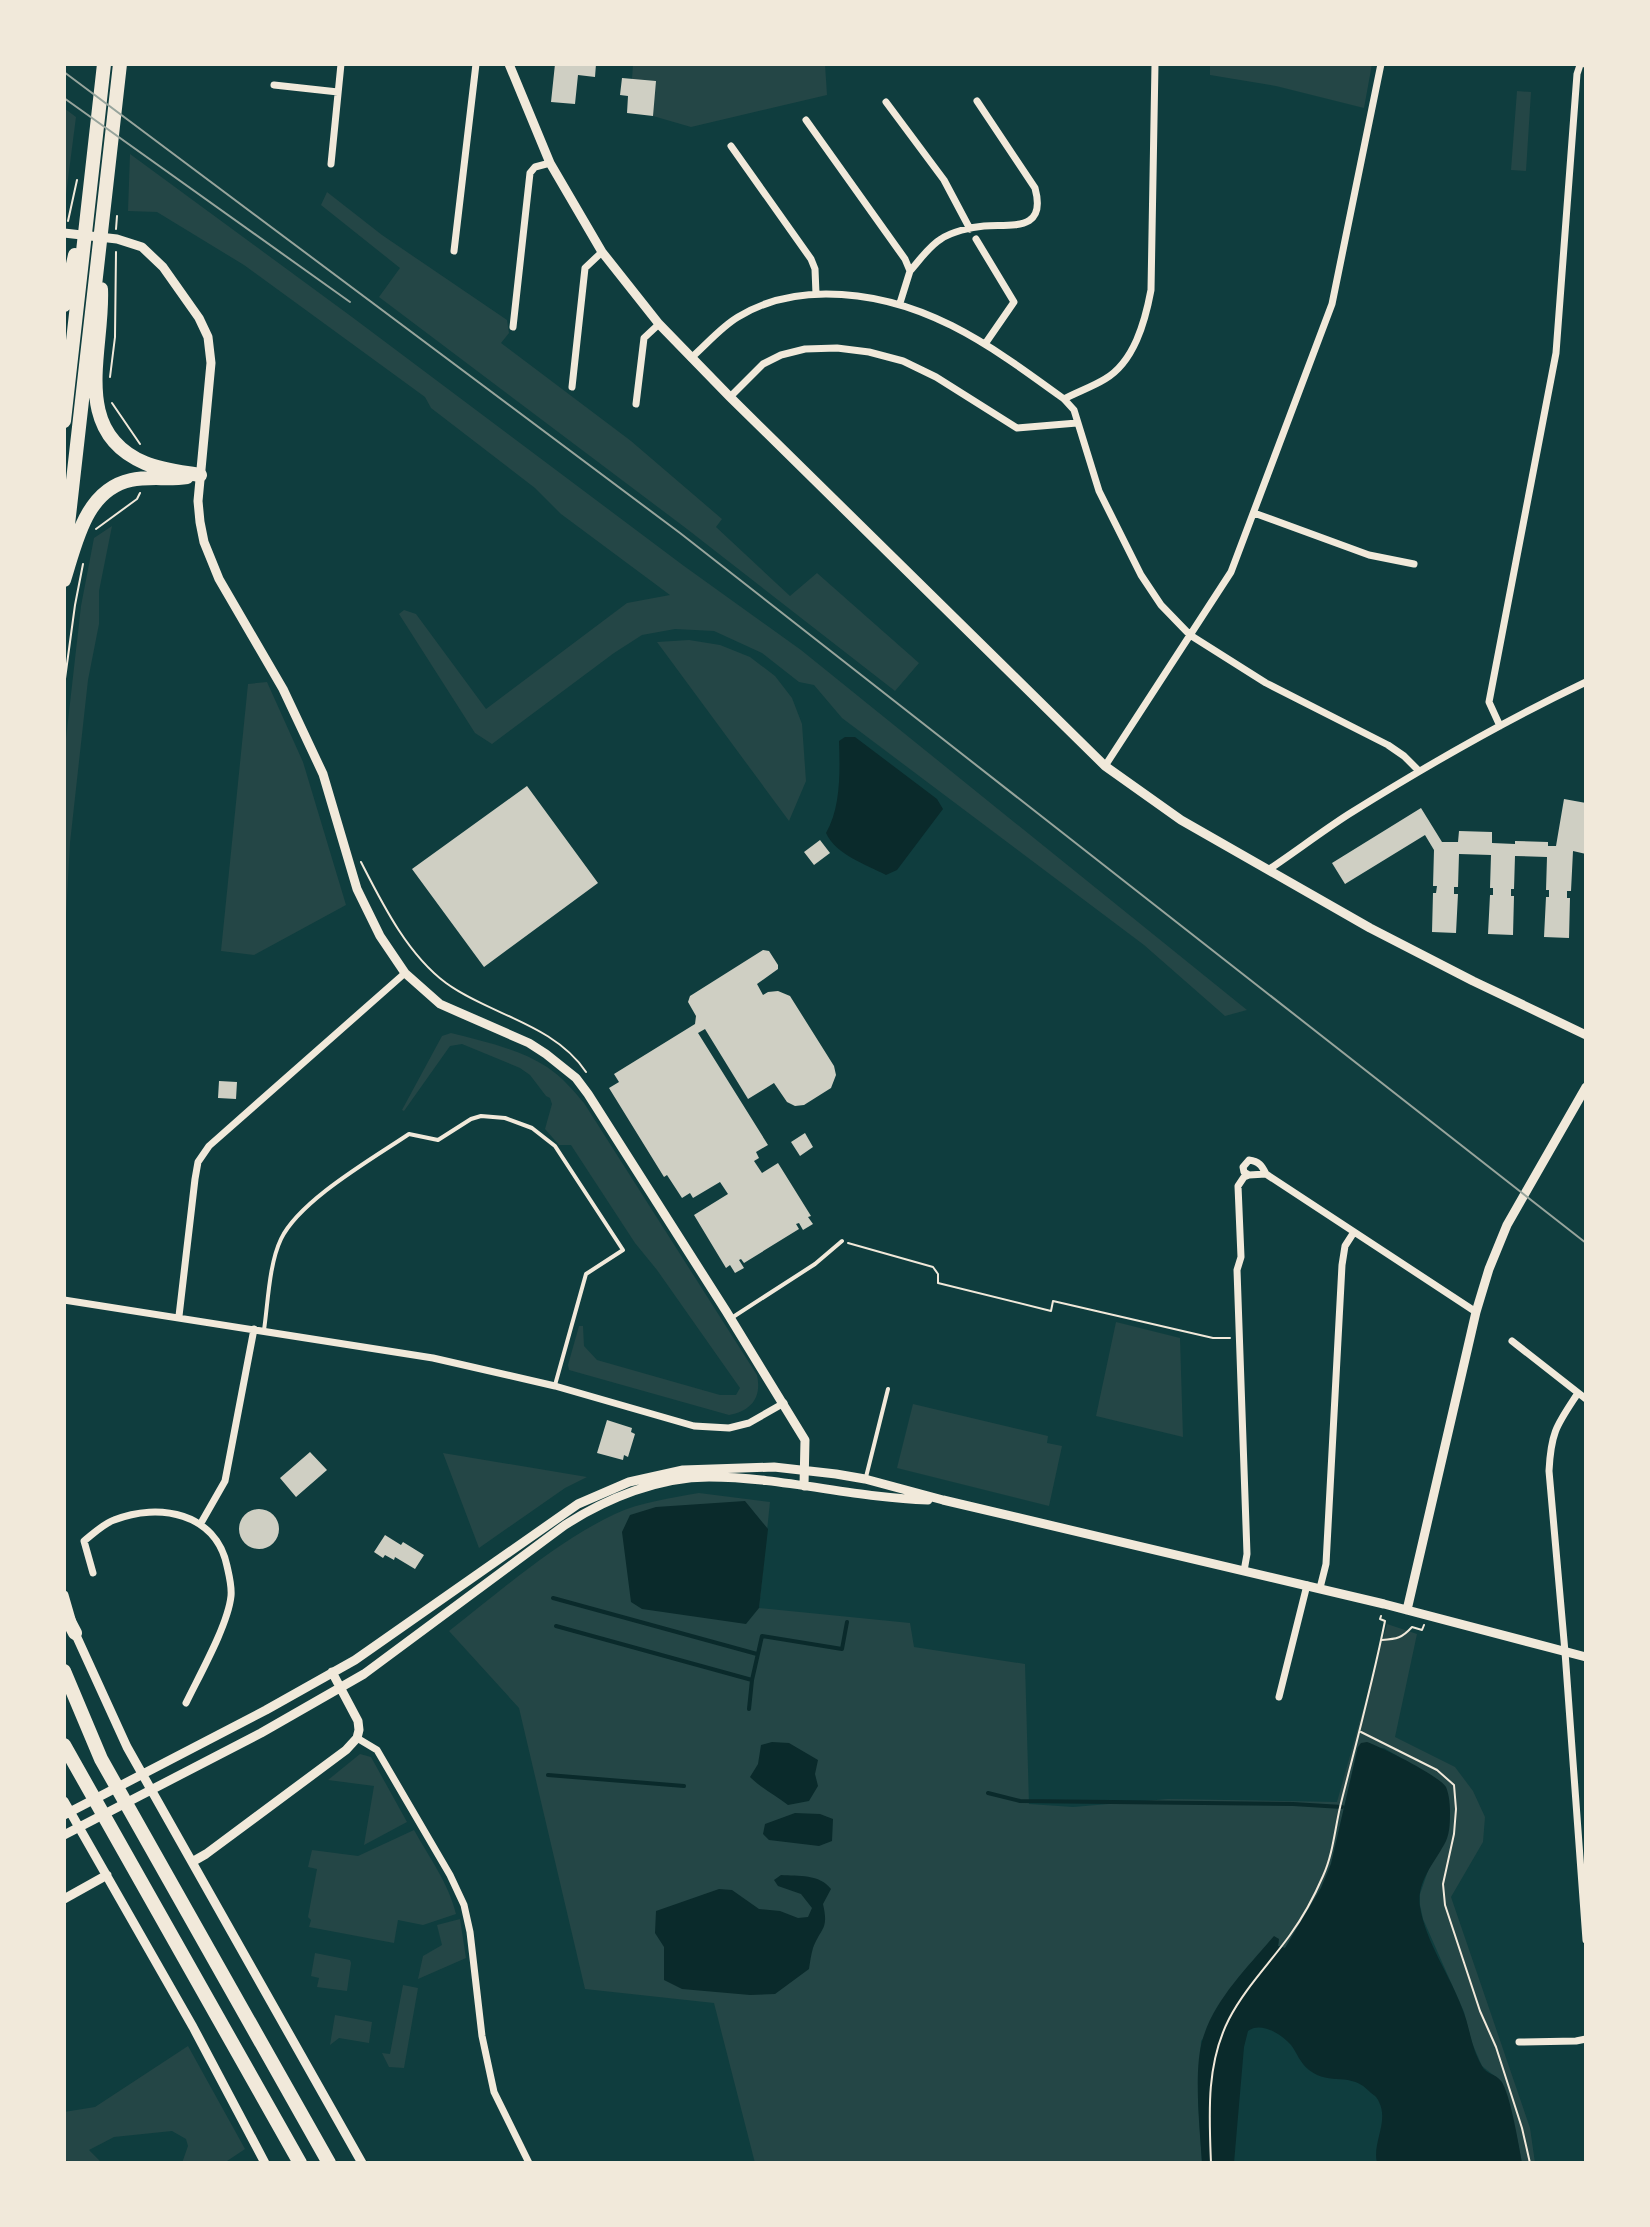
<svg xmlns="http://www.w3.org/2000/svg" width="1650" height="2227" font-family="'PT Sans Narrow',sans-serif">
<rect width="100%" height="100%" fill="#0f3d3e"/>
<path fill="#244646" d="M 633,64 L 825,64 L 827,95 L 691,127 L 653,116 L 632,79 Z
M 1210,64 L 1372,64 L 1364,108 L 1276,86 L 1210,75 Z
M 1517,91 L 1531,92 L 1526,171 L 1511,170 Z
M 64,108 L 76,117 L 64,210 Z
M 130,154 L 352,317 L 684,566 L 801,650 L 1247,1010 L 1225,1016 L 1144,945 L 842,718 L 814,685 L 799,682 L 762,653 L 714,631 L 675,629 L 642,635 L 614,653 L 492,744 L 475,733 L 399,614 L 404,610 L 416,614 L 486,709 L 627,603 L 670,595 L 561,514 L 535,488 L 431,408 L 425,397 L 244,265 L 157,212 L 128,211 Z
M 327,192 L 382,235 L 507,320 L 509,333 L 501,343 L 631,441 L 722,519 L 716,527 L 790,596 L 817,573 L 919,663 L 895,691 L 687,529 L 379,297 L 400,268 L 321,205 Z
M 112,526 L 99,591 L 99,624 L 88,680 L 70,843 L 64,951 L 64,756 L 81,606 L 94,538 Z
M 689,640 L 720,645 L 750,657 L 775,676 L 792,698 L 802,724 L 806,781 L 789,821 L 657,642 Z
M 267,682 L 303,762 L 346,905 L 254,955 L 221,951 L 248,684 Z
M 451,1033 C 482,1041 520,1049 547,1067 C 562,1077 573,1090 584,1103 L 757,1375 C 762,1398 751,1411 729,1415 L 569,1370 L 568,1365 L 579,1326 L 583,1326 L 584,1346 L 597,1360 L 720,1395 L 736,1395 L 740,1388 L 657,1270 L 635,1243 L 571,1145 L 559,1145 L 545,1129 L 552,1104 L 550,1098 L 546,1096 L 530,1075 L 520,1068 L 462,1044 L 450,1046 L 404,1111 L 402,1110 L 442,1036 Z
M 1116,1322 L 1180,1338 L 1183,1437 L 1096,1416 Z
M 913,1404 L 1048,1436 L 1047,1443 L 1062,1446 L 1049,1506 L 897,1468 Z
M 443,1453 L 587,1477 L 565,1488 L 479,1548 Z
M 699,1493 L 770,1502 L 759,1608 L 910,1623 L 914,1647 L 1025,1664 L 1029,1804 L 1073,1807 L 1168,1799 L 1337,1802 L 1387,1624 L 1417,1634 L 1395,1737 L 1455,1767 L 1473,1791 L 1485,1817 L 1483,1842 L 1451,1897 L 1530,2128 L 1535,2163 L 1522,2163 L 1516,2133 L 1502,2082 L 1482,2066 L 1472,2043 L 1464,2012 L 1423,1919 L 1420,1905 L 1420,1894 L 1430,1865 L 1435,1778 L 1384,1748 L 1358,1747 L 1331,1864 L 1321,1888 L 1285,1948 L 1278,1946 L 1279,1941 L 1201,2041 L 1198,2100 L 1202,2163 L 755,2163 L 714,2003 L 585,1989 L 519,1708 L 449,1631 C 502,1590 554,1543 615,1514 C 641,1502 671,1498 699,1493 Z
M 360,1754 L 371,1757 L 407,1822 L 364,1845 L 374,1786 L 328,1780 Z
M 414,1830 C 429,1857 449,1884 456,1914 L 423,1925 L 398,1920 L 394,1943 L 309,1927 L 311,1920 L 308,1917 L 317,1869 L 308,1867 L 312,1850 L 358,1856 Z
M 460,1919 L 466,1958 L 418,1979 L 423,1956 L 442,1945 L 437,1925 Z
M 315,1953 L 350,1960 L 351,1963 L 347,1991 L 317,1987 L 319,1978 L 311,1976 Z
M 403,1985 L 418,1988 L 404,2068 L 389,2067 L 382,2053 L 390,2054 Z
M 335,2015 L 372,2022 L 369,2043 L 339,2038 L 330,2045 Z
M 188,2046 L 245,2149 L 224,2163 L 182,2163 L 188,2146 L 186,2139 L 172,2131 L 114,2137 L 89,2150 L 102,2163 L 64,2163 L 64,2112 L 95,2107 Z"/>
<path fill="#0a2a2b" d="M 845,737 L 855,737 L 937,799 L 943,809 L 897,870 L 886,875 C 867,865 836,855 826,833 C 841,807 840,771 839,741 Z
M 745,1501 L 768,1529 L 759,1608 L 746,1624 L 642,1609 L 631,1602 L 622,1532 L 630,1515 L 656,1507 Z
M 772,1742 L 789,1743 L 818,1760 L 815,1774 L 818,1786 L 809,1801 L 788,1805 C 775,1795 761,1788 750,1777 L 758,1764 L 761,1745 Z
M 1367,1742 C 1383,1748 1438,1775 1446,1787 C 1449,1794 1450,1804 1450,1811 C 1450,1821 1450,1832 1446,1841 C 1435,1863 1416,1881 1420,1907 C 1426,1943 1450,1975 1462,2008 C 1470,2027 1471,2048 1482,2066 C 1486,2074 1496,2074 1501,2081 C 1510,2092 1519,2146 1522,2163 L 1377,2163 C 1372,2143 1389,2122 1379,2102 C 1377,2097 1375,2096 1371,2093 C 1350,2070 1331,2087 1309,2070 C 1300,2063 1297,2053 1291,2045 C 1281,2034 1261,2021 1248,2031 L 1244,2047 L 1234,2163 L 1202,2163 C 1200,2130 1193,2069 1203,2038 C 1215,1999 1248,1967 1274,1936 L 1279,1939 L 1278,1946 L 1285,1948 L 1321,1888 L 1331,1864 L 1358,1747 L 1361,1743 Z
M 795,1813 L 820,1814 L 833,1819 L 832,1841 L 819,1846 L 769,1840 L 763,1834 L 765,1824 Z
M 781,1875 C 798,1876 820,1874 831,1889 L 823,1904 C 829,1930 821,1927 813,1948 C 811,1955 810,1962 809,1969 L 775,1994 L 750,1995 L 682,1989 L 664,1980 L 664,1947 L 655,1933 L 656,1911 L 719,1889 L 732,1890 L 759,1909 L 780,1911 L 798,1918 L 808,1917 L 812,1908 L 801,1894 L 778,1886 L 774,1880 Z"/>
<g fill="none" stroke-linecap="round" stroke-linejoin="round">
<path stroke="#0a2a2b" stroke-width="4" d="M 553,1598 L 757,1654
M 556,1626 L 752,1680
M 749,1709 L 752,1680 L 762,1636 L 842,1649 L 847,1622
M 548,1775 L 684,1786
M 988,1793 L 1020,1801 L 1293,1804 L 1342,1807"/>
</g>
<path fill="#cfcfc3" d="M 555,64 L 596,64 L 595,77 L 578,75 L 575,104 L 551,102 Z
M 622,78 L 656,81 L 653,116 L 627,113 L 628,96 L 620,95 Z
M 527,786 L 598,883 L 484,967 L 412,869 Z
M 1564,799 L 1586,803 L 1586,854 L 1573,851 L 1571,891 L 1567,891 L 1567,898 L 1570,898 L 1569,938 L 1544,937 L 1546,897 L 1549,897 L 1549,890 L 1546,890 L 1547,857 L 1515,856 L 1514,889 L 1511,889 L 1511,896 L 1514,896 L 1513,935 L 1488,934 L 1490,895 L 1493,895 L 1493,888 L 1490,888 L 1491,855 L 1459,854 L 1458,887 L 1454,887 L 1454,894 L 1458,894 L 1456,933 L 1432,932 L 1433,893 L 1436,893 L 1437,886 L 1433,886 L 1434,850 L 1425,835 L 1345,884 L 1332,863 L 1421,808 L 1442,842 L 1458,842 L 1459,831 L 1492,832 L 1492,843 L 1515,844 L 1515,841 L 1548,842 L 1548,846 L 1556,846 Z
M 820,840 L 830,853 L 814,865 L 804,852 Z
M 763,950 L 769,951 L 778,965 L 778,969 L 757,984 L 763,995 L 768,992 L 778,991 L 790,996 L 834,1066 L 836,1075 L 831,1088 L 804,1105 L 795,1106 L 787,1102 L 774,1083 L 748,1099 L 705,1029 L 698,1033 L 768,1145 L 756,1152 L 759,1158 L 754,1161 L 762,1173 L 778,1163 L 811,1216 L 808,1217 L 813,1224 L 803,1230 L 799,1223 L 796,1224 L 799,1229 L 744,1263 L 741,1259 L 739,1260 L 744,1268 L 735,1273 L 730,1265 L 726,1268 L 694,1215 L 728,1194 L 720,1182 L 693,1198 L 690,1193 L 682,1198 L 667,1175 L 664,1177 L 609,1088 L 619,1082 L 614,1074 L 695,1024 L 696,1016 L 688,1002 L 690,996 Z
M 219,1081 L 237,1082 L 236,1099 L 218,1098 Z
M 805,1133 L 813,1147 L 800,1156 L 791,1142 Z
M 607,1420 L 632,1428 L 631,1432 L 635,1434 L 628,1457 L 624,1455 L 623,1460 L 597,1453 Z
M 310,1452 L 327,1470 L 296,1497 L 280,1478 Z
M239 1529a20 20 0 1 1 40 0a20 20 0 1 1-40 0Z
M 385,1535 L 401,1545 L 403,1542 L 424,1555 L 415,1569 L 395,1557 L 394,1560 L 385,1555 L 383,1558 L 374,1552 Z"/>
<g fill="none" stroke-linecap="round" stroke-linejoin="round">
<path stroke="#f1e9da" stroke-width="2" d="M 68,221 L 77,180
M 116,229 L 117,216
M 110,377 L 115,337 L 116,252
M 112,403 L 140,444
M 96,529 L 137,499 L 140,493
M 64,686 L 75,605 L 83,564
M 361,862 C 382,903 407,954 446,983 C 490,1015 554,1024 586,1072
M 848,1243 L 933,1267 L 938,1274 L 938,1283 L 1051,1311 L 1053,1301 L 1213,1338 L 1230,1338
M 1382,1640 C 1397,1639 1402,1638 1412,1627 L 1422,1630 L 1424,1625
M 1361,1732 L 1437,1770 L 1454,1785 L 1456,1809 L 1454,1834 L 1443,1884 L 1445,1905 L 1480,2011 L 1496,2047 L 1522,2128 L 1530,2163
M 1211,2163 C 1209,2114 1206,2064 1229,2019 C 1245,1988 1270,1963 1290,1935 C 1303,1917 1314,1897 1323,1876 C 1334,1852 1335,1825 1342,1799 C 1357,1740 1373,1681 1385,1621 L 1380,1619 L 1381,1616"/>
<path stroke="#f1e9da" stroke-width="4" d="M 733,1317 L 815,1264 L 842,1241
M 264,1330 C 268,1303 269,1264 281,1239 C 300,1200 372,1159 409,1134 L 438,1140 L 471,1119 L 481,1116 L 505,1118 L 532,1128 L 555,1146 L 623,1250 L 586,1274 L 555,1385
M 866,1477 L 888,1389"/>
<path stroke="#f1e9da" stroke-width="7" d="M 274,85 L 338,92
M 886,102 L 944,180 L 970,229
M 806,120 L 905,259 L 910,271 L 900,303
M 731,146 L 811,259 L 815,269 L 816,294
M 331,164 L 341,64
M 976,239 L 1014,302 L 985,344
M 454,251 L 476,64
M 910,271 C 919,261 929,246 941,239 C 951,232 971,227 984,226 C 1012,224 1047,232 1035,188 L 977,101
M 513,327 L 530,173 L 535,167 L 550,163
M 691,358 C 706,345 721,327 738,317 C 764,301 796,294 826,294 C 921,294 990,345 1064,399 L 1074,410 L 1099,491 L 1141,575 L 1161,605 L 1190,635 L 1266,683 L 1388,745 L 1404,756 L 1419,771
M 572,387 L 585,268 L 602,252
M 730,397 L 763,364 L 781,355 L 805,349 L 837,348 L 869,352 L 903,361 L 936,377 L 1017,428 L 1077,423
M 1064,399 C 1077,392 1092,387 1105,379 C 1134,362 1145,322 1151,290 L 1155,64
M 636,404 L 644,338 L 659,324
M 1254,513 L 1369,555 L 1414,564
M 1500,726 L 1489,702 L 1556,353 L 1577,74 L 1580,65 L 1582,64
M 1105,766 L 1231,572 L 1332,304 L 1381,64
M 1268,870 C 1295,852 1321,832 1349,814 C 1426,766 1504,721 1586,682
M 1266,1174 L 1249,1175 L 1244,1172 L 1243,1167 L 1249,1160 C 1259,1161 1262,1166 1266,1174 L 1476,1312
M 64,1300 L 433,1358 L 555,1386 L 694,1426 L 729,1428 L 749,1423 L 784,1403
M 179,1316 L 195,1179 L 198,1162 L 209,1146 L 405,973
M 1512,1341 L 1586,1399
M 1578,1393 C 1557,1425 1551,1431 1549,1471 L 1565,1652 L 1586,1940
M 201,1523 L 225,1481 L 254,1329
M 1244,1571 L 1247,1554 L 1237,1270 L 1241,1257 L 1238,1186 L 1244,1177 L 1249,1175
M 93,1573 L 84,1541 C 93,1534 103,1524 114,1520 C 159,1502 216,1513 227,1566 C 229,1575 232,1586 231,1596 C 228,1625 199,1676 186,1703
M 1320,1588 L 1326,1564 L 1342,1265 L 1345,1246 L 1354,1232
M 1279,1697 L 1307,1585
M 357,1738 L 377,1750 L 450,1875 L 464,1905 L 470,1932 L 482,2036 L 494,2092 L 529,2163
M 1519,2042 L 1576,2041 L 1586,2039"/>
<path stroke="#f1e9da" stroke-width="9" d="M 509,64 L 550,163 L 602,252 L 659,324 L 730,397 L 1105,766 L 1181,820 L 1370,928 L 1473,981 L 1586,1035
M 64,233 L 117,239 L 142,247 L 163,267 L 199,318 L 208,337 L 211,363 L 198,501 L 200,522 L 204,542 L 219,579 L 283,689 L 323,774 L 357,889 L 380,936 L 405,973 L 440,1004 L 529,1043 L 546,1054 L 576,1078 L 588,1094 L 726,1311 L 805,1440 L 804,1486
M 64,1595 L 75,1633 L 127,1747 L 362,2163
M 1407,1610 L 1476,1312 L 1489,1269 L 1507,1225 L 1586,1087
M 64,1801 L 193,2027 L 265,2163
M 64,1815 L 266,1710 L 355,1660 L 578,1504 L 629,1482 L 683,1470 L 774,1467 L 836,1474 L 865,1479 L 943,1500 L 1384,1604 L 1586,1657
M 64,1835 L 261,1733 L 364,1674 L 565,1525 C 607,1498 659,1477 709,1477 C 782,1477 855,1498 928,1500
M 192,1862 L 206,1854 L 346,1750 L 357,1738 L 359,1730 L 358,1721 L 332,1672
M 64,1899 L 107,1875"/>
<path stroke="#f1e9da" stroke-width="14" d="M 101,289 C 104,350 69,431 145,463 C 161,470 182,472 200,475
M 64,305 L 75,255
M 64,421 L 104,64
M 64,560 L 120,64
M 64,580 C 76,543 85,490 131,480 C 149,476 169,480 187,477
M 64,1612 L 75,1633
M 64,1671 L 101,1759 L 329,2163
M 64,1745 L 300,2163"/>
<path stroke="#97a49c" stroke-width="2" d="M 64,72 L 680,533 L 1586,1243
M 64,98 L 350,302"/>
</g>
<rect width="1650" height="2227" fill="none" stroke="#f1e9da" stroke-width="132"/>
</svg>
